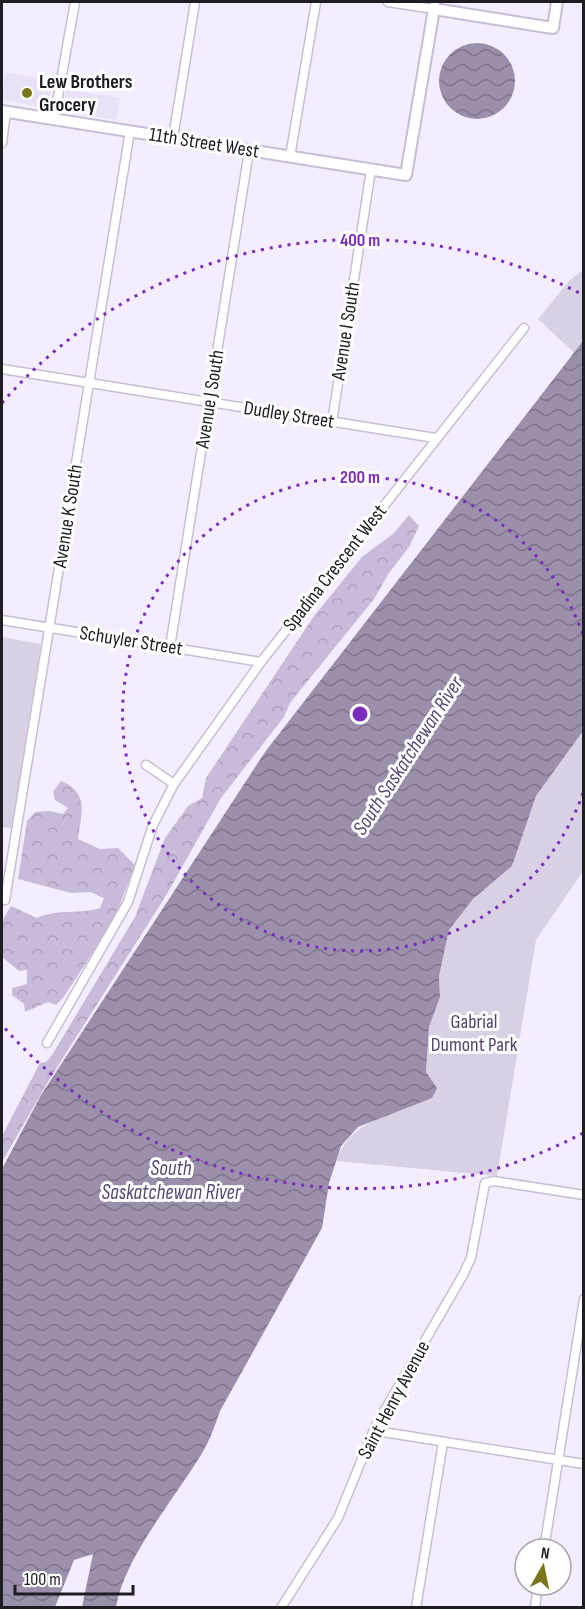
<svg xmlns="http://www.w3.org/2000/svg" width="585" height="1609" font-family="'Sofia Sans Condensed',sans-serif">
<defs>
<pattern id="forest-crowns" width="20" height="18" patternUnits="userSpaceOnUse" patternTransform="scale(1.5)"><rect width="20" height="18" fill="#c8bbd9"/><path d="M2 6a3 3 0 1 1 6 0M12 15a3 3 0 1 1 6 0" fill="none" stroke="#aca0ba"/></pattern>
<pattern id="water-waves" width="16" height="10" patternUnits="userSpaceOnUse" patternTransform="scale(1.5)"><rect width="16" height="10" fill="#9b8fab"/><path d="M0 5q4-4 8 0t8 0" fill="none" stroke="#7e748b"/></pattern>
</defs>
<rect width="100%" height="100%" fill="#f4edff"/>
<path fill="#eae0f7" d="M 5,73 L 53,80 L 49,103 L 40,107 L 2,99 Z
M 66,89 L 120,98 L 116,120 L 68,112 L 64,107 Z"/>
<path fill="#d9d0e4" d="M 583,270 L 583,341 L 574,353 L 538,319 L 570,280 Z
M 2,637 L 41,644 L 12,828 L 2,827 Z
M 583,731 L 583,871 L 536,940 L 497,1176 L 336,1161 C 350,1120 394,1113 431,1098 L 426,1072 L 429,1027 L 440,997 L 439,976 L 449,930 L 473,899 L 512,866 L 536,796 Z"/>
<path fill="url(#forest-crowns)" d="M 409,515 L 419,526 L 409,547 L 389,573 L 374,599 L 290,703 L 284,717 L 221,798 L 167,894 L 49,1080 L 2,1162 L 2,1136 L 40,1063 L 46,1062 L 52,1055 L 135,917 L 165,838 L 188,806 L 202,798 L 206,778 L 314,616 L 362,557 L 394,533 Z
M 61,781 C 90,793 81,813 78,839 L 100,849 L 118,848 L 135,865 L 114,920 L 63,998 L 56,1005 L 48,1002 L 25,1012 L 24,1004 L 12,995 L 12,988 L 27,984 L 27,970 L 19,971 L 2,957 L 2,921 L 11,906 L 37,918 C 58,908 78,915 100,908 L 104,898 L 90,892 L 71,893 L 18,879 L 27,821 L 35,812 L 50,811 L 63,814 L 68,808 L 55,800 L 53,792 Z"/>
<path fill="url(#water-waves)" d="M439 81a38 38 0 1 1 76 0a38 38 0 1 1-76 0Z
M 583,341 L 583,731 L 536,796 L 512,866 L 473,899 L 449,930 L 439,976 L 440,997 L 429,1027 L 426,1072 L 437,1088 L 432,1098 L 358,1127 L 341,1146 L 329,1183 L 322,1228 L 220,1411 C 216,1422 212,1435 206,1446 C 180,1493 125,1554 116,1607 L 82,1607 L 93,1554 L 74,1560 L 55,1607 L 2,1607 L 2,1169 L 41,1095 L 265,752 Z"/>
<g fill="none" stroke-linecap="round" stroke-linejoin="round">
<defs>
<path id="minor" d="M 388,2 L 434,9 L 435,2
M 54,119 L 75,2
M 173,138 L 195,2
M 2,143 L 6,112
M 290,157 L 316,2
M 2,369 L 435,438
M 332,422 L 371,170
M 2,620 L 261,662
M 170,647 L 249,151
M 146,765 L 174,784
M 5,900 L 130,131
M 47,1043 L 128,902 L 153,825 L 174,784 L 261,662 L 524,328
M 375,1427 L 383,1432 L 584,1464
M 544,1549 L 584,1299
M 281,1608 L 338,1518 L 375,1427 L 463,1275 L 471,1258 L 485,1183 L 494,1181 L 584,1195
M 416,1608 L 443,1442
M 535,1608 L 538,1585"/>
<path id="tertiary" d="M 2,111 L 406,175 L 434,9 L 553,28 L 557,2"/>
</defs>
<use href="#minor" stroke="#c8bed4" stroke-width="11"/>
<use href="#tertiary" stroke="#c8bed4" stroke-width="14"/>
<use href="#minor" stroke="#fff" stroke-width="8"/>
<use href="#tertiary" stroke="#fff" stroke-width="10"/>
</g>
<g fill="none" stroke="#7b2cbf" stroke-width="3" stroke-dasharray="3 6">
<path d="M583 793A237 237 0 1 1 583 635"/>
<path d="M583 1133A474 474 0 0 1 2 1025M2 403A474 474 0 0 1 583 295"/>
</g>
<circle fill="#7b761a" stroke="#fff" stroke-width="2" cx="27" cy="93" r="6"/>
<g text-anchor="middle" dominant-baseline="central" stroke-width="6" stroke-linejoin="round" paint-order="stroke">
<g font-size="20" font-weight="bold" fill="#201c24" stroke="#fff" text-anchor="start">
<text x="39" y="82">Lew Brothers<tspan x="39" dy="23">Grocery</tspan></text>
</g>
<g font-size="20" fill="#201c24" stroke="#fff">
<text transform="translate(204 143) rotate(9)">11th Street West</text>
<text transform="translate(346 331) rotate(-81)">Avenue I South</text>
<text transform="translate(210 399) rotate(-81)">Avenue J South</text>
<text transform="translate(289 415) rotate(9)">Dudley Street</text>
<text transform="translate(68 516) rotate(-81)">Avenue K South</text>
<text transform="translate(335 568) rotate(-52)">Spadina Crescent West</text>
<text transform="translate(131 641) rotate(9)">Schuyler Street</text>
<text transform="translate(394 1400) rotate(-62)">Saint Henry Avenue</text>
</g>
<g font-size="20" fill="#57426e" stroke="#fff">
<text x="474" y="1022">Gabrial<tspan x="474" dy="23">Dumont Park</tspan></text>
</g>
<g font-size="21" font-style="italic" fill="#5c4873" stroke="#fff">
<text transform="translate(408 756) rotate(-57)">South Saskatchewan River</text>
<text x="171" y="1168">South<tspan x="171" dy="24">Saskatchewan River</tspan></text>
</g>
</g>
<circle cx="360" cy="714" r="9" fill="#7b2cbf" stroke="#fff" stroke-width="3"/>
<g font-size="18" text-anchor="middle" font-weight="bold" fill="#7b2cbf" stroke="#fff" stroke-width="6" stroke-linejoin="round" paint-order="stroke">
<text x="360" y="246">400 m</text>
<text x="360" y="483">200 m</text>
</g>
<rect width="585" height="1609" fill="none" stroke="#201c24" stroke-width="6"/>
<g transform="translate(543 1567) rotate(9)"><circle r="28" fill="#ffffff" stroke="#a6a4a7" stroke-width="1.5"/>
<path d="M0-4.5L10 22L0 15L-10 22Z" fill="#7b761a"/>
<text y="-9" font-size="16" font-weight="bold" text-anchor="middle" fill="#201c24">N</text>
</g>
<path d="M15 1585v9h118v-9" fill="none" stroke="#201c24" stroke-width="3"/>
<text x="24" y="1585" font-size="18" fill="#201c24" stroke="#ffffff" stroke-width="4.5" paint-order="stroke">100 m</text>
</svg>
